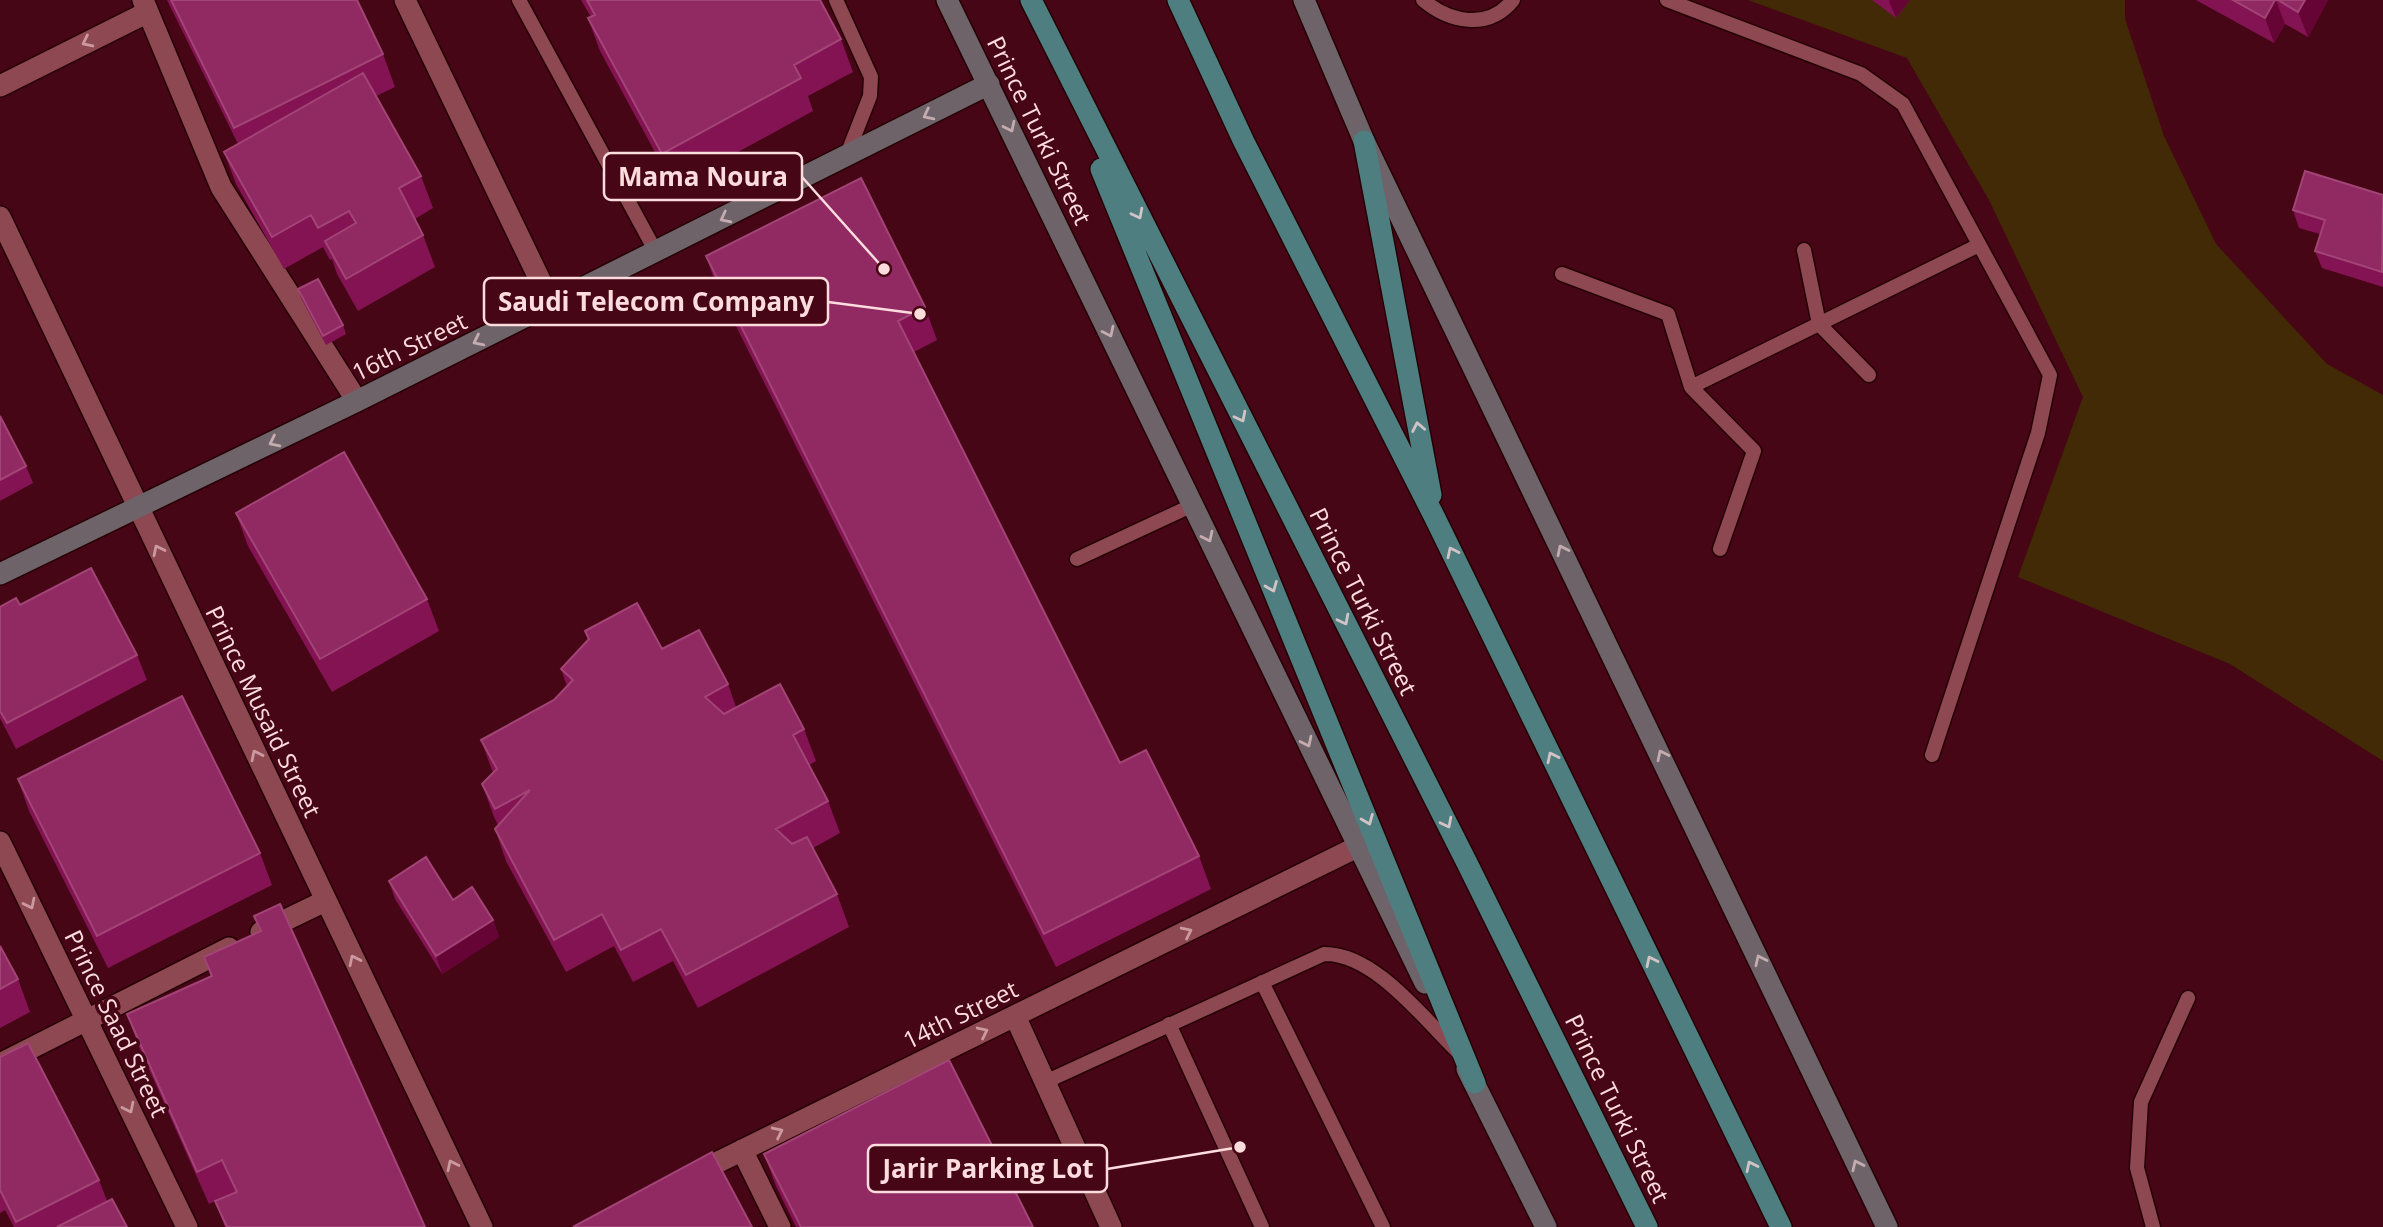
<svg xmlns="http://www.w3.org/2000/svg" width="2383" height="1227" font-family="'Open Sans',sans-serif">
<rect width="100%" height="100%" fill="#470616"/>
<path fill="#422a06" d="M 1748,0 L 2125,0 L 2125,19 L 2164,136 L 2216,244 L 2327,364 L 2383,395 L 2383,761 L 2230,664 L 2018,577 L 2083,397 L 1989,200 L 1907,58 Z"/>
<g fill="none" stroke-linecap="round" stroke-linejoin="round">
<defs>
<path id="lane" d="M 519,0 L 656,252
M 836,0 L 871,77 L 870,96 L 846,157
M 1423,0 C 1449,22 1488,31 1513,0
M 1667,0 L 1861,74 L 1903,104 L 2050,375 L 2038,433 L 1932,755
M 1804,250 L 1819,324 L 1869,375
M 1562,274 L 1668,314 L 1691,387 L 1754,451 L 1720,549
M 1691,387 L 1979,245
M 1077,559 L 1193,505
M 1262,982 L 1383,1227
M 1169,1024 L 1262,1227
M 1045,1082 L 1324,954 C 1374,953 1423,1018 1458,1052
M 2153,1227 L 2137,1168 L 2141,1102 L 2188,998"/>
<path id="street" d="M 143,0 L 221,187 L 357,401
M 405,0 L 552,305
M 0,86 L 148,12
M 0,217 L 482,1227
M 0,842 L 187,1227
M 261,932 L 325,901
M 1015,1016 L 1111,1227
M 0,1064 L 229,948
M 742,1150 L 780,1227
M 694,1174 L 1357,847"/>
<path id="secondary" d="M 947,0 L 1425,983
M 1304,0 L 1364,141 L 1887,1227
M 0,574 L 357,401 L 989,84
M 1467,1069 L 1546,1227"/>
<path id="primary" d="M 1031,0 L 1467,863 L 1647,1227
M 1178,0 L 1244,142 L 1435,518 L 1781,1227
M 1364,141 L 1431,495
M 1101,169 L 1475,1083"/>
</defs>
<use href="#lane" stroke="#250005" stroke-width="17"/>
<use href="#street" stroke="#250005" stroke-width="24"/>
<use href="#secondary" stroke="#250005" stroke-width="24"/>
<use href="#primary" stroke="#250005" stroke-width="24"/>
<use href="#lane" stroke="#8d4851" stroke-width="14"/>
<use href="#street" stroke="#8d4851" stroke-width="21"/>
<use href="#secondary" stroke="#6e6369" stroke-width="21"/>
<use href="#primary" stroke="#4f7e80" stroke-width="21"/>
</g>
<path fill="#841354" d="M 167,0 L 357,0 L 383,54 L 395,87 L 376,96 L 421,176 L 433,208 L 415,219 L 423,235 L 435,267 L 358,311 L 337,274 L 332,259 L 330,260 L 323,247 L 284,269 L 236,184 L 224,152 L 238,144 Z
M 581,0 L 820,0 L 841,39 L 853,72 L 808,96 L 813,111 L 674,187 L 600,51 L 588,18 L 591,17 Z
M 1872,0 L 1910,0 L 1896,18 Z
M 2196,0 L 2328,0 L 2308,37 L 2285,24 L 2274,43 Z
M 2383,195 L 2383,287 L 2322,268 L 2315,251 L 2320,234 L 2299,228 L 2293,210 Z
M 706,256 L 925,307 L 937,340 L 914,352 L 1120,763 L 1199,856 L 1211,889 L 1056,967 L 717,288 Z
M 298,289 L 343,325 L 346,334 L 326,345 L 301,298 Z
M 0,416 L 26,466 L 33,483 L 0,501 Z
M 236,513 L 427,599 L 439,631 L 332,692 L 248,546 Z
M 20,605 L 137,655 L 147,680 L 16,749 L 0,718 L 0,607 Z
M 585,631 L 662,649 L 728,684 L 736,707 L 804,729 L 816,761 L 809,765 L 828,801 L 840,833 L 813,848 L 837,894 L 849,927 L 698,1008 L 673,961 L 633,982 L 614,946 L 566,972 L 506,861 L 495,829 L 498,825 L 494,817 L 482,784 L 493,773 L 481,740 L 554,700 L 567,686 L 561,669 L 588,640 Z
M 18,779 L 260,853 L 272,885 L 108,968 L 29,811 Z
M 389,881 L 453,900 L 493,920 L 499,937 L 442,974 L 395,899 Z
M 254,916 L 425,1227 L 225,1227 L 215,1201 L 209,1204 L 139,1047 L 127,1014 L 211,977 L 204,957 L 260,932 Z
M 0,946 L 18,979 L 30,1012 L 0,1028 Z
M 0,1057 L 99,1180 L 107,1201 L 127,1227 L 14,1227 L 5,1210 L 0,1213 Z
M 764,1154 L 1033,1227 L 796,1227 L 776,1186 Z"/>
<path fill="#660535" d="M 1890,0 L 1910,0 L 1896,18 L 1889,1 Z
M 2275,0 L 2276,0 L 2285,24 L 2274,43 L 2265,18 Z
M 2305,0 L 2328,0 L 2308,37 L 2298,12 Z
M 493,920 L 499,937 L 442,974 L 436,956 Z"/>
<path fill="#912963" stroke="#a24576" stroke-width="2" d="M 171,0 L 357,0 L 383,54 L 234,128 Z
M 587,0 L 820,0 L 841,39 L 794,65 L 801,78 L 662,154 L 588,18 L 595,15 Z
M 2233,0 L 2275,0 L 2265,18 Z
M 2278,0 L 2305,0 L 2298,12 Z
M 363,73 L 421,176 L 399,188 L 423,235 L 346,279 L 325,241 L 356,223 L 349,211 L 318,228 L 311,215 L 272,237 L 224,152 Z
M 2305,171 L 2383,195 L 2382,272 L 2315,251 L 2325,220 L 2293,210 Z
M 861,178 L 925,307 L 898,321 L 1120,763 L 1146,750 L 1199,856 L 1044,934 L 706,256 Z
M 318,279 L 343,325 L 323,336 L 298,289 Z
M 0,416 L 26,466 L 0,480 Z
M 344,452 L 427,599 L 320,659 L 236,513 Z
M 91,568 L 137,655 L 7,723 L 0,711 L 0,607 L 16,598 L 20,605 Z
M 637,603 L 662,649 L 699,630 L 728,684 L 705,697 L 724,714 L 780,684 L 804,729 L 793,735 L 828,801 L 776,829 L 792,844 L 807,837 L 837,894 L 686,975 L 661,929 L 621,950 L 602,914 L 554,940 L 495,829 L 530,790 L 495,809 L 482,784 L 497,769 L 481,740 L 554,700 L 573,680 L 561,669 L 589,639 L 585,631 Z
M 182,696 L 260,853 L 97,936 L 18,779 Z
M 426,857 L 453,900 L 472,887 L 493,920 L 436,956 L 389,881 Z
M 280,904 L 425,1227 L 227,1227 L 215,1201 L 237,1192 L 222,1160 L 197,1172 L 127,1014 L 212,976 L 204,957 L 261,931 L 254,916 Z
M 0,946 L 18,979 L 0,989 Z
M 28,1043 L 99,1180 L 16,1222 L 0,1190 L 0,1057 Z
M 949,1060 L 1033,1227 L 801,1227 L 764,1154 Z
M 712,1152 L 752,1227 L 573,1227 Z
M 112,1199 L 127,1227 L 57,1227 Z"/>
<defs><path id="oneway-chevron" d="M-2-3.5L2.5 0L-2 3.5" fill="none" stroke-width="1.6" stroke-linecap="round" stroke-linejoin="round" transform="scale(1.75)"/></defs>
<g stroke="#cb999f">
<use href="#oneway-chevron" transform="translate(87 42) rotate(154)"/>
<use href="#oneway-chevron" transform="translate(158 550) rotate(-116)"/>
<use href="#oneway-chevron" transform="translate(256 755) rotate(-116)"/>
<use href="#oneway-chevron" transform="translate(30 904) rotate(64)"/>
<use href="#oneway-chevron" transform="translate(1187 932) rotate(-26)"/>
<use href="#oneway-chevron" transform="translate(354 960) rotate(-116)"/>
<use href="#oneway-chevron" transform="translate(983 1032) rotate(-26)"/>
<use href="#oneway-chevron" transform="translate(129 1108) rotate(64)"/>
<use href="#oneway-chevron" transform="translate(778 1132) rotate(-26)"/>
<use href="#oneway-chevron" transform="translate(452 1165) rotate(-116)"/>
</g>
<g stroke="#c4acaf">
<use href="#oneway-chevron" transform="translate(928 115) rotate(153)"/>
<use href="#oneway-chevron" transform="translate(1010 127) rotate(64)"/>
<use href="#oneway-chevron" transform="translate(725 218) rotate(153)"/>
<use href="#oneway-chevron" transform="translate(1109 332) rotate(64)"/>
<use href="#oneway-chevron" transform="translate(478 341) rotate(154)"/>
<use href="#oneway-chevron" transform="translate(274 442) rotate(154)"/>
<use href="#oneway-chevron" transform="translate(1208 537) rotate(64)"/>
<use href="#oneway-chevron" transform="translate(1562 550) rotate(-116)"/>
<use href="#oneway-chevron" transform="translate(1307 742) rotate(64)"/>
<use href="#oneway-chevron" transform="translate(1662 755) rotate(-116)"/>
<use href="#oneway-chevron" transform="translate(1760 960) rotate(-115)"/>
<use href="#oneway-chevron" transform="translate(1857 1165) rotate(-115)"/>
</g>
<g stroke="#d2c4c6">
<use href="#oneway-chevron" transform="translate(1138 214) rotate(63)"/>
<use href="#oneway-chevron" transform="translate(1241 417) rotate(63)"/>
<use href="#oneway-chevron" transform="translate(1418 427) rotate(-101)"/>
<use href="#oneway-chevron" transform="translate(1452 552) rotate(-116)"/>
<use href="#oneway-chevron" transform="translate(1272 587) rotate(68)"/>
<use href="#oneway-chevron" transform="translate(1344 620) rotate(63)"/>
<use href="#oneway-chevron" transform="translate(1552 757) rotate(-116)"/>
<use href="#oneway-chevron" transform="translate(1368 820) rotate(68)"/>
<use href="#oneway-chevron" transform="translate(1447 823) rotate(63)"/>
<use href="#oneway-chevron" transform="translate(1651 961) rotate(-116)"/>
<use href="#oneway-chevron" transform="translate(1751 1166) rotate(-116)"/>
</g>
<g text-anchor="middle" dominant-baseline="central" stroke-width="7" stroke-linejoin="round" paint-order="stroke">
<g font-size="24" fill="#fddcde" stroke="#470616">
<text transform="translate(1040 130) rotate(64)">Prince Turki Street</text>
<text transform="translate(409 346) rotate(-26)">16th Street</text>
<text transform="translate(1364 601) rotate(63)">Prince Turki Street</text>
<text transform="translate(264 711) rotate(64)">Prince Musaid Street</text>
<text transform="translate(960 1014) rotate(-26)">14th Street</text>
<text transform="translate(117 1023) rotate(64)">Prince Saad Street</text>
<text transform="translate(1618 1108) rotate(64)">Prince Turki Street</text>
</g>
</g>
<path fill="none" stroke="#fddcde" stroke-width="2.5" d="M884 269L802 177M920 314L828 302M1240 1147L1107 1169"/>
<g fill="#fddcde" stroke="#470616" stroke-width="2.5">
<circle cx="884" cy="269" r="7"/>
<circle cx="920" cy="314" r="7"/>
<circle cx="1240" cy="1147" r="7"/>
</g>
<g fill="#470616" stroke="#fddcde" stroke-width="2.5">
<rect x="604" y="153" width="198" height="47" rx="7"/>
<rect x="484" y="278" width="344" height="47" rx="7"/>
<rect x="868" y="1145" width="239" height="47" rx="7"/>
</g>
<g font-size="26" text-anchor="middle" font-weight="bold" fill="#fddcde">
<text x="703" y="186">Mama Noura</text>
<text x="656" y="311">Saudi Telecom Company</text>
<text x="988" y="1178">Jarir Parking Lot</text>
</g>
</svg>
